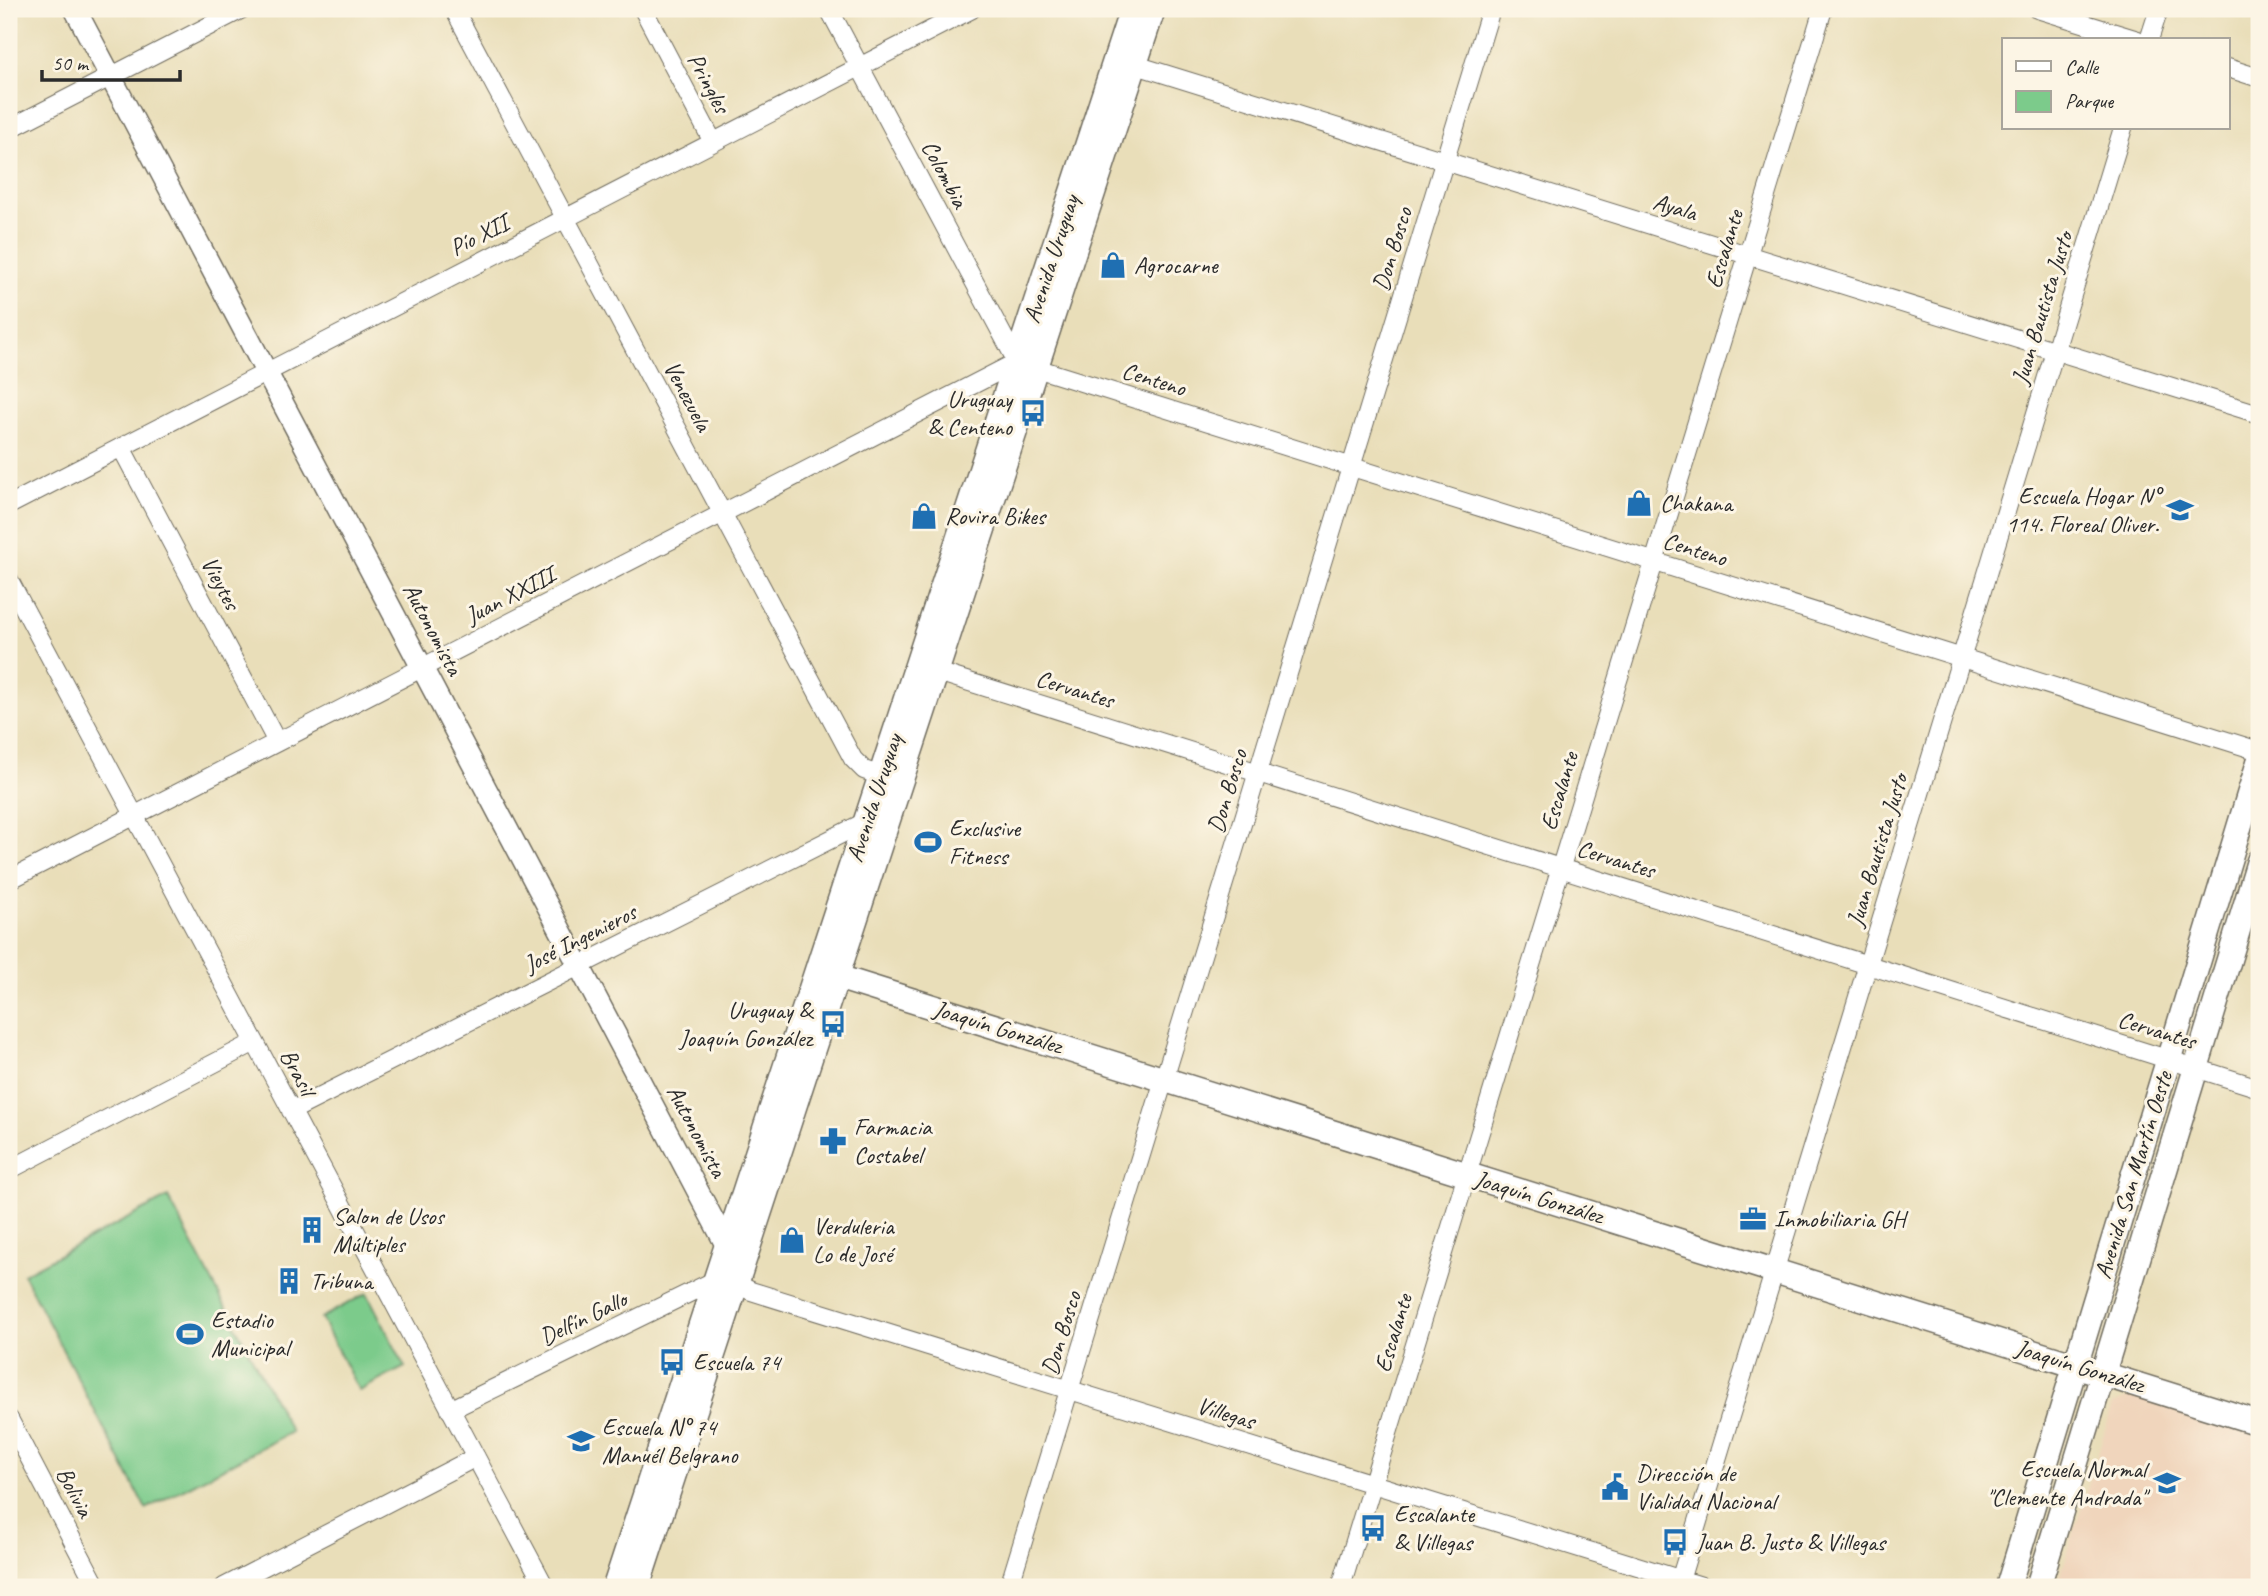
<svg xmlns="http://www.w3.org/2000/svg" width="2268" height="1596" font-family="Caveat,sans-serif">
<rect width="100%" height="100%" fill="#fcf5e5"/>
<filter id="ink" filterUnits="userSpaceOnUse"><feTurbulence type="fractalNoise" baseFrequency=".0143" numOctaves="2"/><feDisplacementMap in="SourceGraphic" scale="14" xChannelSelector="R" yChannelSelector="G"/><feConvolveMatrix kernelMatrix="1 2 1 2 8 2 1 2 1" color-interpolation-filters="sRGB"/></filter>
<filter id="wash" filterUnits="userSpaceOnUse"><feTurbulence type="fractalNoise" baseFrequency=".00686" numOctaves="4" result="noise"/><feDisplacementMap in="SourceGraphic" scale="28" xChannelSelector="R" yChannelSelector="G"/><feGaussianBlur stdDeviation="1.57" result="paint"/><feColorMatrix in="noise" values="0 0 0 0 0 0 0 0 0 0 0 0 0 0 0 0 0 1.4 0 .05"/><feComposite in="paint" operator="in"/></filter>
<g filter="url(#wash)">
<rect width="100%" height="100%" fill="#e9deb9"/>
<path fill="#f0d5bc" d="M 2132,1396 L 2259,1435 L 2259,1587 L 2057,1587 L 2113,1404 Z"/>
<path fill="#7ccb8b" stroke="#547b5b" stroke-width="2" d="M 168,1197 L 291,1432 L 146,1509 L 23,1274 Z
M 367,1293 L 405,1367 L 359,1391 L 321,1318 Z"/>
</g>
<g filter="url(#ink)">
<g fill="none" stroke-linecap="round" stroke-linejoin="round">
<defs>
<path id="minor" d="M 454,9 L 853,759 L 864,770 L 890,779
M 643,9 L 713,142
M 829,9 L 1017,362
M 2037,9 L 2138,40
M 2149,40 L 2159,9
M 1123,61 L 2259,414
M 2228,68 L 2259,78
M 9,129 L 242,9
M 121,447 L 277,742
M 9,505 L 972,9
M 9,580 L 545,1587
M 928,669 L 2259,1088
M 9,880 L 1017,362 L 2259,751
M 291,1111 L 869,820
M 9,1170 L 255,1042
M 450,1410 L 728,1274 L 733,1274 L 745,1288 L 751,1291 L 1705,1587
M 9,1419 L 97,1587
M 224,1587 L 476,1457
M 1009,1587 L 1491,9
M 1341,1587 L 1823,9
M 1678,1587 L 2123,128"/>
<path id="tertiary" d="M 75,9 L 731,1254"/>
<path id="secondary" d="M 818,971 L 2259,1423
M 2008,1587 L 2259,762
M 2038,1587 L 2259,861"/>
<path id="primary" d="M 616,1587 L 1133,9
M 636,1587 L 1152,9"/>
</defs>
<use href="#minor" stroke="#6e6a5d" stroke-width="20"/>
<use href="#tertiary" stroke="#6e6a5d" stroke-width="24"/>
<use href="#secondary" stroke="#6e6a5d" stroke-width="27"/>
<use href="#primary" stroke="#6e6a5d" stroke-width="29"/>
<use href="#minor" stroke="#fff" stroke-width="18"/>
<use href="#tertiary" stroke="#fff" stroke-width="21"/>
<use href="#secondary" stroke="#fff" stroke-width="24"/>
<use href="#primary" stroke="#fff" stroke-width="26"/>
</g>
</g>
<defs>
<symbol id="shop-bare" viewBox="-9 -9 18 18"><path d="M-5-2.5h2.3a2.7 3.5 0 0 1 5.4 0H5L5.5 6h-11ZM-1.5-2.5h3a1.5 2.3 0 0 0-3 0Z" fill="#1f6fb2" stroke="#fcf5e5" stroke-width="2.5" paint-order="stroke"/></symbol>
<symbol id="bus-bare" viewBox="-9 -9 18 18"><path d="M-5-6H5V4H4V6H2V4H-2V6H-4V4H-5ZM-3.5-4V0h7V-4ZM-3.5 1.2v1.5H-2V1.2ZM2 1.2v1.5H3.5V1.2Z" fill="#1f6fb2" stroke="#fcf5e5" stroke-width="2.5" paint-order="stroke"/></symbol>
<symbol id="school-bare" viewBox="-9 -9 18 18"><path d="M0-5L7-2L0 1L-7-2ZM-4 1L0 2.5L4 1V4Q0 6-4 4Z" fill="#1f6fb2" stroke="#fcf5e5" stroke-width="2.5" paint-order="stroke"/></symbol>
<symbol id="stadium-bare" viewBox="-9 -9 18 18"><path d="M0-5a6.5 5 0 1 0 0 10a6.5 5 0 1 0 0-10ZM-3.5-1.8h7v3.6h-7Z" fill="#1f6fb2" stroke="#fcf5e5" stroke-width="2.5" paint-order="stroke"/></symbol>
<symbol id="pharmacy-bare" viewBox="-9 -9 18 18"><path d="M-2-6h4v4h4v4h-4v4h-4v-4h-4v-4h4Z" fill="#1f6fb2" stroke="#fcf5e5" stroke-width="2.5" paint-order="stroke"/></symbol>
<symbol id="office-bare" viewBox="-9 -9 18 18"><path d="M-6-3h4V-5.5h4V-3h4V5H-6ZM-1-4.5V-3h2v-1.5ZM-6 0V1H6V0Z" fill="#1f6fb2" stroke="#fcf5e5" stroke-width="2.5" paint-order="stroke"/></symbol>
<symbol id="building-bare" viewBox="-9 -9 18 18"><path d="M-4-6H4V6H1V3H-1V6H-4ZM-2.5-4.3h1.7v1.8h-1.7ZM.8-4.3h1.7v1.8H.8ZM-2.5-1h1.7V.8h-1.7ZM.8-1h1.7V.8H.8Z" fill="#1f6fb2" stroke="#fcf5e5" stroke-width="2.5" paint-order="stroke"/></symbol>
<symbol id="civic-bare" viewBox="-9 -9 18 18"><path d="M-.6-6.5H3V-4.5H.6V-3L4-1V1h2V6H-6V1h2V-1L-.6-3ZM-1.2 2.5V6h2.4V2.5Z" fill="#1f6fb2" stroke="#fcf5e5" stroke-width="2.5" paint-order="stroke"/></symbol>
</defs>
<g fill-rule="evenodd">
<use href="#shop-bare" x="1094" y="246" width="38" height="38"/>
<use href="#bus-bare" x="1014" y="394" width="38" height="38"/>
<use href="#shop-bare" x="1620" y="484" width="38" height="38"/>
<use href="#school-bare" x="2161" y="491" width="38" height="38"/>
<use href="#shop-bare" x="905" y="497" width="38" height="38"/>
<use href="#stadium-bare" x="909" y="823" width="38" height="38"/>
<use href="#bus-bare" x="814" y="1005" width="38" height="38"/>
<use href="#pharmacy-bare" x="814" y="1122" width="38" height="38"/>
<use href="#office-bare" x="1734" y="1200" width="38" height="38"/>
<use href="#building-bare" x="293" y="1211" width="38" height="38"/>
<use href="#shop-bare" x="773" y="1221" width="38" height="38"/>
<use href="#building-bare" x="270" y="1262" width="38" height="38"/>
<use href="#stadium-bare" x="171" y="1315" width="38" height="38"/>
<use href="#bus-bare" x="653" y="1343" width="38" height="38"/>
<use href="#school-bare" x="562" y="1422" width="38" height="38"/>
<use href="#school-bare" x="2148" y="1464" width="38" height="38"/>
<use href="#civic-bare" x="1596" y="1468" width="38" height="38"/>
<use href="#bus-bare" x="1354" y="1509" width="38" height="38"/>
<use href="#bus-bare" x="1656" y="1523" width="38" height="38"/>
</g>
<g text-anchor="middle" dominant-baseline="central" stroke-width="6" stroke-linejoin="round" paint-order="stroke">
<g font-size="24" fill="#2b2b2b" stroke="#fcf5e5">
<text transform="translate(709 83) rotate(62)">Pringles</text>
<text transform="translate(945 174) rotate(62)">Colombia</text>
<text transform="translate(1675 207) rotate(17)">Ayala</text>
<text transform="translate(479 235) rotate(-27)">Pío XII</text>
<text transform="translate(1392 249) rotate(-73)">Don Bosco</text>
<text transform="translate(1724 249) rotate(-73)">Escalante</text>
<text transform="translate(1051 259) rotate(-72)">Avenida Uruguay</text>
<text transform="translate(2042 308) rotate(-73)">Juan Bautista Justo</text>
<text transform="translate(1154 379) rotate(17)">Centeno</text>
<text transform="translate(688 396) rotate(62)">Venezuela</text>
<text transform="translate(1695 549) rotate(17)">Centeno</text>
<text transform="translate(221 583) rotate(62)">Vieytes</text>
<text transform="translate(510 595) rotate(-27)">Juan XXIII</text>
<text transform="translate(433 629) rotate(62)">Autonomista</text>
<text transform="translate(1075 689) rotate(17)">Cervantes</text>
<text transform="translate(1227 791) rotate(-73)">Don Bosco</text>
<text transform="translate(1559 791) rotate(-73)">Escalante</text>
<text transform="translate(874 798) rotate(-72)">Avenida Uruguay</text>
<text transform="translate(1877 850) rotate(-73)">Juan Bautista Justo</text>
<text transform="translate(1616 859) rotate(17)">Cervantes</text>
<text transform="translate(580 938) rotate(-27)">José Ingenieros</text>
<text transform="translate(998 1027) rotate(17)">Joaquín González</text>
<text transform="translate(2157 1030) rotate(17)">Cervantes</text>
<text transform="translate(298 1072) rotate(62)">Brasil</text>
<text transform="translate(697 1131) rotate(62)">Autonomista</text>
<text transform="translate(2133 1175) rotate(-73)">Avenida San Martín Oeste</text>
<text transform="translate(1539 1197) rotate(17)">Joaquín González</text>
<text transform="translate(583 1318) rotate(-26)">Delfín Gallo</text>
<text transform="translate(1061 1333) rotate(-73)">Don Bosco</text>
<text transform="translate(1393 1333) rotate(-73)">Escalante</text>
<text transform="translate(2080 1366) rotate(17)">Joaquín González</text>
<text transform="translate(1226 1413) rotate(17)">Villegas</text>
<text transform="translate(75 1492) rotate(62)">Bolivia</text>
</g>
<g font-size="24" fill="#2b2b2b" stroke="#fcf5e5" text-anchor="start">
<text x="1134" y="265">Agrocarne</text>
<text x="1012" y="399" text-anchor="end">Uruguay<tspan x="1012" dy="28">&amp; Centeno</tspan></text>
<text x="2159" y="496" text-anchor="end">Escuela Hogar N°<tspan x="2159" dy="28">114. Floreal Oliver.</tspan></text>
<text x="1660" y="503">Chakana</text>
<text x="945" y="516">Rovira Bikes</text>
<text x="949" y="828">Exclusive<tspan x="949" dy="28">Fitness</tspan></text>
<text x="812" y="1010" text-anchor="end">Uruguay &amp;<tspan x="812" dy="28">Joaquín González</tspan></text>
<text x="854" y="1127">Farmacia<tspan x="854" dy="28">Costabel</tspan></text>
<text x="333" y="1216">Salon de Usos<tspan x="333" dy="28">Múltiples</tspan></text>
<text x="1774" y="1219">Inmobiliaria GH</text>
<text x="813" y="1226">Verduleria<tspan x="813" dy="28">Lo de José</tspan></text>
<text x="310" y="1281">Tribuna</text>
<text x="211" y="1320">Estadio<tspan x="211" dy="28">Municipal</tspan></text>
<text x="693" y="1362">Escuela 74</text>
<text x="602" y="1427">Escuela N° 74<tspan x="602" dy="28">Manuél Belgrano</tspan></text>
<text x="2146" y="1469" text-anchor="end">Escuela Normal<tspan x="2146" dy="28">"Clemente Andrada"</tspan></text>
<text x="1636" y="1473">Dirección de<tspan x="1636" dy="28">Vialidad Nacional</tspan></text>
<text x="1394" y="1514">Escalante<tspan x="1394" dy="28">&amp; Villegas</tspan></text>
<text x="1696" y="1542">Juan B. Justo &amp; Villegas</text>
</g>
</g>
<rect width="2268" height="1596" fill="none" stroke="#fcf5e5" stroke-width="35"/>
<rect x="2002" y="38" width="228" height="91" fill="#fcf5e5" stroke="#a8a49b" stroke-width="2"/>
<rect x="2016" y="61" width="35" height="10" fill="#ffffff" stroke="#a8a49b" stroke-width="2"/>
<text x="2065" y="74" font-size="21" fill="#2b2b2b">Calle</text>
<rect x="2016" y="91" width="35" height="21" fill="#7ccb8b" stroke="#a8a49b" stroke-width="2"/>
<text x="2065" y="108" font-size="21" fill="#2b2b2b">Parque</text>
<path d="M42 70v10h138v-10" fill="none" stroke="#2b2b2b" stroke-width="3.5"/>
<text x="52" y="70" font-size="21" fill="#2b2b2b" stroke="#fcf5e5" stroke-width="5" paint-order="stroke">50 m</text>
</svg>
